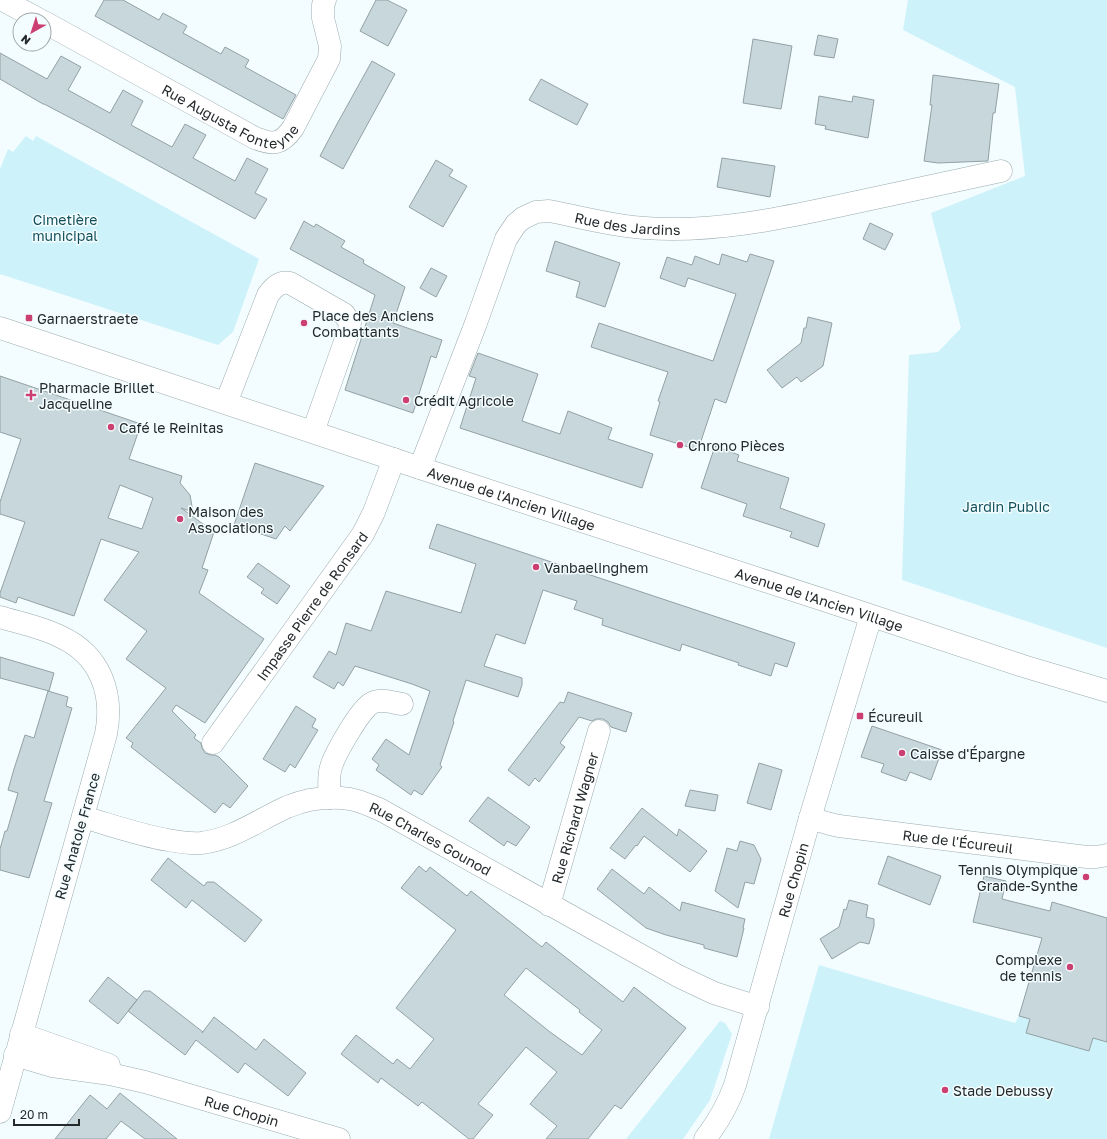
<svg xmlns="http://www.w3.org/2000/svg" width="1107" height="1139" font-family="'Golos Text',sans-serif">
<rect width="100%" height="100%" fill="#f3fdff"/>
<path fill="#cdf2fa" d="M 908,0 L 1107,0 L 1107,648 L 902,580 L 909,355 L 938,352 L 961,328 L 931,213 L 1025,176 L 1015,87 L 903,30 Z
M 26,136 L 33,141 L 36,136 L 259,259 L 233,332 L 218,345 L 0,274 L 0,169 L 8,149 L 13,152 Z
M 819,965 L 1015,1023 L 1019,1016 L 1107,1042 L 1107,1139 L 769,1139 Z
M 720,1021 L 725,1023 L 732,1034 L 710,1100 L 683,1139 L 626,1139 Z"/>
<path fill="#c8d7db" stroke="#92a1a4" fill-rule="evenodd" d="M 104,0 L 123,0 L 159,20 L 163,13 L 187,26 L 183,33 L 221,54 L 225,47 L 249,60 L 245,67 L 296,95 L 283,119 L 95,16 Z
M 376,0 L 387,0 L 407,10 L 388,46 L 360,31 Z
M 818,35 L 838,39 L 834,58 L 814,55 Z
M 753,39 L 792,46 L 781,109 L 743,103 Z
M 0,53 L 47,79 L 61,56 L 81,67 L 68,90 L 110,113 L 123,90 L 143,101 L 131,125 L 172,147 L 185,124 L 206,135 L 193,158 L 235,181 L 247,158 L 268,169 L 255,193 L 267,199 L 255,219 L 88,127 L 44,104 L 43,104 L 0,79 Z
M 372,61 L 395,74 L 343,169 L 320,156 L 337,124 Z
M 933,75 L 999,84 L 995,113 L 993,113 L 988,161 L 938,163 L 924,161 L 932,105 L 930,105 Z
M 541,79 L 588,104 L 577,125 L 529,100 Z
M 819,96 L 852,102 L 853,96 L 874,100 L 868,138 L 825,129 L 826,126 L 815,124 Z
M 722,158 L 775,166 L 770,197 L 717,187 Z
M 436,160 L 453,170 L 449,176 L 467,186 L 443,227 L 409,207 Z
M 304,221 L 314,227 L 316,224 L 345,241 L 341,247 L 364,260 L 363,263 L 405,287 L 393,323 L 442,340 L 436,358 L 431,356 L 413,413 L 345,390 L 375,295 L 290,249 Z
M 870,223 L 893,234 L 885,250 L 863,239 Z
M 555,241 L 620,263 L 605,307 L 576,297 L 580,282 L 546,271 Z
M 722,254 L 747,262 L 750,254 L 774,261 L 726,403 L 715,399 L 698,450 L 650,435 L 660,402 L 658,401 L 668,372 L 591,347 L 599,323 L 713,361 L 736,294 L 688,278 L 685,287 L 660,278 L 667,257 L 692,265 L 695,256 L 719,265 Z
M 431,268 L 447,276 L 436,297 L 420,288 Z
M 808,317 L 832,323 L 823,366 L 801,382 L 797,377 L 782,388 L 767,370 L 801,343 L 804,328 L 806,328 Z
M 478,353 L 538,374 L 522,421 L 560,434 L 568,411 L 612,428 L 608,439 L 653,454 L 642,488 L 460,428 L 476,378 L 469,376 Z
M 0,376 L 141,424 L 129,459 L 182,476 L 180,483 L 190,495 L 193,512 L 181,508 L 214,532 L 202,568 L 208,570 L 199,593 L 264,639 L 205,723 L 176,705 L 172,711 L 196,735 L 194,738 L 201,743 L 202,748 L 205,753 L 211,755 L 215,755 L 219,757 L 248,786 L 230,808 L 223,803 L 215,813 L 131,747 L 133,743 L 126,738 L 166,688 L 126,659 L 147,631 L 104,600 L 139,552 L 101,539 L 74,616 L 18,597 L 16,603 L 0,597 L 0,593 L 25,522 L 0,514 L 0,502 L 21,439 L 0,432 ZM 120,485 L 153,498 L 142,529 L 108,518 Z
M 715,446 L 739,455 L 737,461 L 789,478 L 780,508 L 825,524 L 818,547 L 790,537 L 792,532 L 743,516 L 747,504 L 701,488 Z
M 255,463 L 324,486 L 290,531 L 285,526 L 276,539 L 234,525 Z
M 437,524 L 795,643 L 787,667 L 775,663 L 771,676 L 738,665 L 739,663 L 682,644 L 680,651 L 602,625 L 603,619 L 574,609 L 577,601 L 543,590 L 525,644 L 496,634 L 484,666 L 522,678 L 522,685 L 518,697 L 466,680 L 453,721 L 454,722 L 440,765 L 442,767 L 422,795 L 414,790 L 411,795 L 376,770 L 379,765 L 372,759 L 386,739 L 409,755 L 430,691 L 412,684 L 355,666 L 343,686 L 338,682 L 334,689 L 313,677 L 329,651 L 336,655 L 346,623 L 371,631 L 386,591 L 461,613 L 476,564 L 429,548 Z
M 258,563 L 290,586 L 277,604 L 261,593 L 264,589 L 247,577 Z
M 0,657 L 54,673 L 49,691 L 0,678 Z
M 48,691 L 68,697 L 66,706 L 72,708 L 44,801 L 52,803 L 29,878 L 0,870 L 0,849 L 5,831 L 7,831 L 18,793 L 8,790 L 14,769 L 25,735 L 34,738 Z
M 568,692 L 632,713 L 626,732 L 611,727 L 608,722 L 603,719 L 596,719 L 592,721 L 579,717 L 560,743 L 565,747 L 539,782 L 535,778 L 529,786 L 508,770 L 560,702 L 564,703 Z
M 296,706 L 316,719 L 312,727 L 318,730 L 295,768 L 290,764 L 285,772 L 263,759 Z
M 872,726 L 942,750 L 931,780 L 910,772 L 906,781 L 881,772 L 884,764 L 861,757 Z
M 759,763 L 782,770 L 771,810 L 747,803 Z
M 690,790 L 718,795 L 715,811 L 685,806 Z
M 488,797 L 530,827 L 516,846 L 507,841 L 504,846 L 469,821 Z
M 642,808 L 677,836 L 679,829 L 707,851 L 690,872 L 644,836 L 637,846 L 636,845 L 625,859 L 610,848 Z
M 740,841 L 754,845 L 761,859 L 754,884 L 745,882 L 738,908 L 715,891 L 727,848 L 737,851 Z
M 888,856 L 941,876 L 930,905 L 878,884 Z
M 168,858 L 204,886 L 207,882 L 214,882 L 262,920 L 245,942 L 192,900 L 186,908 L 151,880 Z
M 419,866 L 426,872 L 430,867 L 467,896 L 471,891 L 542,947 L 546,942 L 623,1002 L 634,987 L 686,1028 L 621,1109 L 615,1105 L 588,1139 L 546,1139 L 557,1126 L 530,1104 L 557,1072 L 526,1047 L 478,1104 L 493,1115 L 473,1139 L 469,1139 L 422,1102 L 418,1106 L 381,1078 L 378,1083 L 341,1054 L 356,1035 L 393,1064 L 397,1059 L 410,1069 L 434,1039 L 396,1008 L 456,930 L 401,888 ZM 526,968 L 580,1010 L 579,1012 L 602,1030 L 582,1055 L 550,1032 L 504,995 Z
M 612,869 L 644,894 L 649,887 L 680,911 L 682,902 L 745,919 L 743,928 L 744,928 L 737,957 L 704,948 L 704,945 L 666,935 L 646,928 L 597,889 Z
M 984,876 L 1006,881 L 1002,899 L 1050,911 L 1052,902 L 1107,918 L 1107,1042 L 1093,1038 L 1089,1051 L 1026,1033 L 1030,1019 L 1019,1016 L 1042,938 L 973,922 Z
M 849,900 L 868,905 L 866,917 L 874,919 L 874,926 L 869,944 L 860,942 L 832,959 L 820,939 L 839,927 L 844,909 L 846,910 Z
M 108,977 L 137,1000 L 118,1024 L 89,1001 Z
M 144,991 L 150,991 L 203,1032 L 202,1033 L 214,1017 L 256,1050 L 264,1039 L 306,1073 L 288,1096 L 245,1063 L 238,1073 L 196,1040 L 185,1055 L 128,1011 Z
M 120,1093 L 177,1139 L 145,1139 L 121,1121 L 106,1139 L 55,1139 L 90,1095 L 107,1109 Z"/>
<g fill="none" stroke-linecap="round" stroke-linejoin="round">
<defs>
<g id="minor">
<path d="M 3,0 L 40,20"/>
<path id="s1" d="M 44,22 L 255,138 C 273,145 281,145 293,128 L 329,59 L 330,46 L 323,18 L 323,5 L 325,0"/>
<path id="s2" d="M 0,328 L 420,468 L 716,565 L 836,604 L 1023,666 L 1107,691"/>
<path d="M 226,403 L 268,295 C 274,287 280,281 290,283 L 344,314 L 350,323 L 349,330 L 313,432"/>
<path id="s3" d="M 420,468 L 476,323 L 506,239 L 516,224 L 523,218 L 536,212 L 549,211 C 581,217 613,226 645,228 C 711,233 779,219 843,205 C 896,194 948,182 1001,171"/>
<path d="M 0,617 C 20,623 42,627 61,637 C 100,655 114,693 106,734 L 0,1112"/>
<path id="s4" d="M 213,743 L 363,534 L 374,512 L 394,459"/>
<path d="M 330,798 C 329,788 328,777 331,767 C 334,756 361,707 372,703 C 381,698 393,703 402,704"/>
<path id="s5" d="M 83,817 C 111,825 139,835 168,840 C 179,842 189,844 201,843 C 234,839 258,820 287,807 C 306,799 329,796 350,799 C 361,801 371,806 381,810 L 678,976 L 714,993 L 758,1007"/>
<path id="s6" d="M 810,818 L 830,824 L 839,826 L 1087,857 L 1096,857 L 1107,855"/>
<path id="s7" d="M 549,905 L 599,731"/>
<path d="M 21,1034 L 109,1065"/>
<path id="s8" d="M 15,1055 L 52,1066 L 110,1074 L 145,1082 L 339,1139"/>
<path id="s9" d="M 705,1139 C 718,1122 728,1105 735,1085 L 810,818 L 871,616"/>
</g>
</defs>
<use href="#minor" stroke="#9baaad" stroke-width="23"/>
<use href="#minor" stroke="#fff" stroke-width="22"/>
</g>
<g fill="#cc4071" stroke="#f3fdff" stroke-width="1.5">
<rect x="25" y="314" width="8" height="8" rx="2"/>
<circle cx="304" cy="323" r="4"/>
<path d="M29 389h4v4h4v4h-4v4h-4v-4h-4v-4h4z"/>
<circle cx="406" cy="400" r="4"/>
<circle cx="111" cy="427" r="4"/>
<circle cx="680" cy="445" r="4"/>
<circle cx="180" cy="519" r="4"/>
<circle cx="536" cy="567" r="4"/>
<rect x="856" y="712" width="8" height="8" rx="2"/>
<circle cx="902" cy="753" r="4"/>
<circle cx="1086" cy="877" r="4"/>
<circle cx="1070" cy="967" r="4"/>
<circle cx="945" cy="1090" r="4"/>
</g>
<g text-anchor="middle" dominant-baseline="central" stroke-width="3" stroke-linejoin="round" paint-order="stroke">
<g font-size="14" fill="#24292b" stroke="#f3fdff">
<text stroke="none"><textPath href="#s1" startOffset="212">Rue Augusta Fonteyne</textPath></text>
<text stroke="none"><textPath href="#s3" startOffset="379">Rue des Jardins</textPath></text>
<text stroke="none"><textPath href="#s2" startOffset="539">Avenue de l'Ancien Village</textPath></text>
<text stroke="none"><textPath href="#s2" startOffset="863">Avenue de l'Ancien Village</textPath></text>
<text stroke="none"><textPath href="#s4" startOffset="169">Impasse Pierre de Ronsard</textPath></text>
<text stroke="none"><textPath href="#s7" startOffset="91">Rue Richard Wagner</textPath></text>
<text transform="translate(77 836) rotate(-74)">Rue Anatole France</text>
<text stroke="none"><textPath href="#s5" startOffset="369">Rue Charles Gounod</textPath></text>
<text stroke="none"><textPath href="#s6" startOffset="150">Rue de l'Écureuil</textPath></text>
<text stroke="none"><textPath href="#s9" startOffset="275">Rue Chopin</textPath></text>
<text stroke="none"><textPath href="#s8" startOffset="234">Rue Chopin</textPath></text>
</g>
<g font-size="14" fill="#12505b" stroke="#f3fdff">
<text x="65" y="219">Cimetière<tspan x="65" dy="16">municipal</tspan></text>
<text x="1006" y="506">Jardin Public</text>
</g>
<g font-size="14" fill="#24292b" stroke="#f3fdff" text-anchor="start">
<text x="312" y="315">Place des Anciens<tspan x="312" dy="16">Combattants</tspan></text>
<text x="37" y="318">Garnaerstraete</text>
<text x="39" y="387">Pharmacie Brillet<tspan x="39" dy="16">Jacqueline</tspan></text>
<text x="414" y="400">Crédit Agricole</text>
<text x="119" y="427">Café le Reinitas</text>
<text x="688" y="445">Chrono Pièces</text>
<text x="188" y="511">Maison des<tspan x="188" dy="16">Associations</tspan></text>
<text x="544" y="567">Vanbaelinghem</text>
<text x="868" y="716">Écureuil</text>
<text x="910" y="753">Caisse d'Épargne</text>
<text x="1078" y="869" text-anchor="end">Tennis Olympique<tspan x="1078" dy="16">Grande-Synthe</tspan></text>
<text x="1062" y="959" text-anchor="end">Complexe<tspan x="1062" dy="16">de tennis</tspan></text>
<text x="953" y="1090">Stade Debussy</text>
</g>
</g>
<g transform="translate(32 32) rotate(219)"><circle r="19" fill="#f3fdff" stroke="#a0a8aa"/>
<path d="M0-3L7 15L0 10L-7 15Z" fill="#cc4071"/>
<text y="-6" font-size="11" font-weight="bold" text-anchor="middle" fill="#24292b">N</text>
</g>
<path d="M14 1119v6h65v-6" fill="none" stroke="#24292b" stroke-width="2"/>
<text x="20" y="1119" font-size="12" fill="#24292b" stroke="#f3fdff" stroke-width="3" paint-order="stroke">20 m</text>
</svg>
